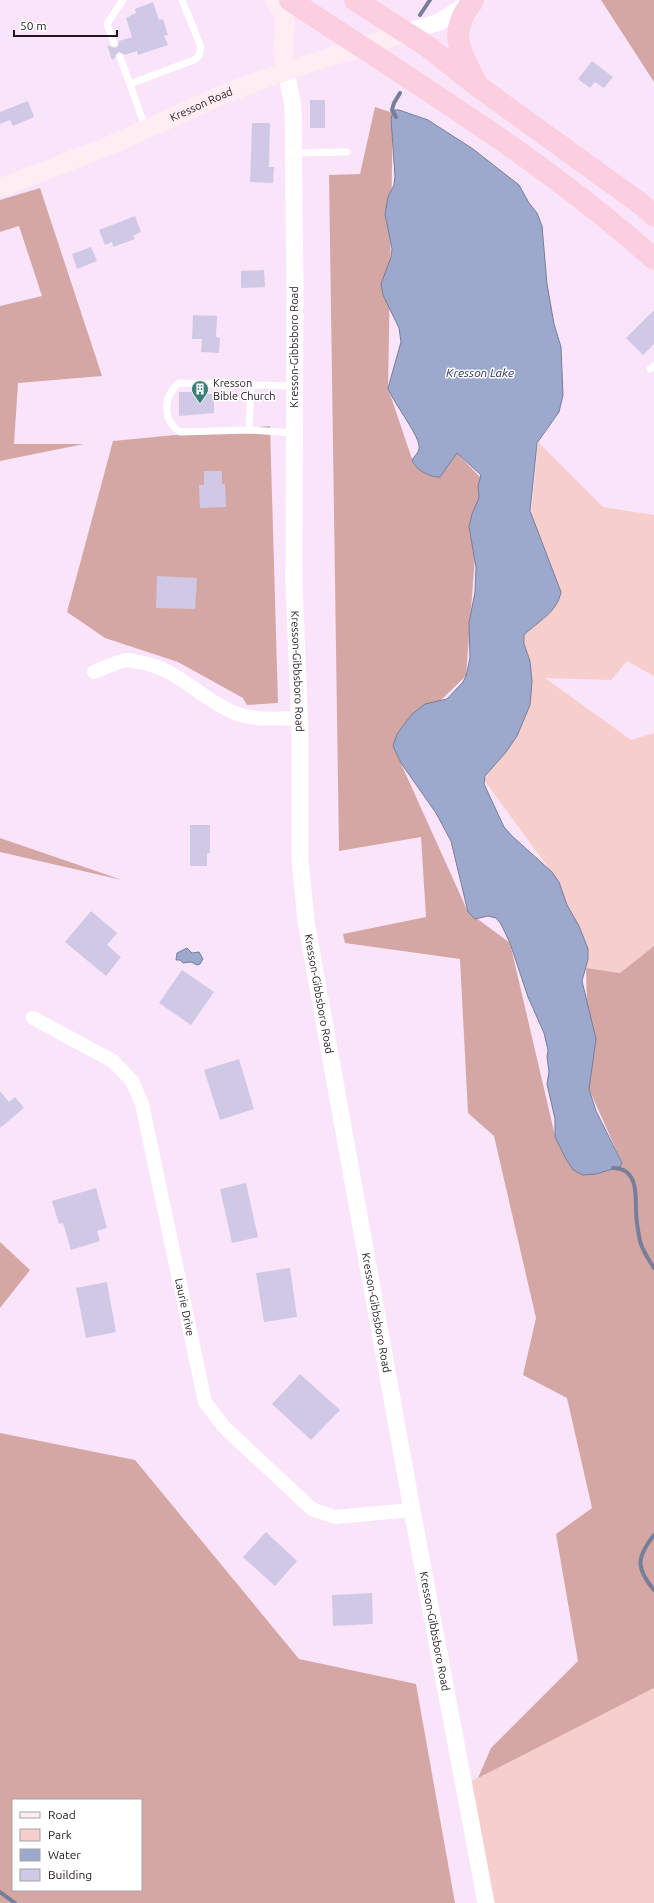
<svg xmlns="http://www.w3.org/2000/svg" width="654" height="1903" viewBox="0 0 654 1903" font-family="Ubuntu,sans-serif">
<rect width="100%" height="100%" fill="#fae4fa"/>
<path fill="#f6cecb" d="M538,442L603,507L654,515V676L627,661L611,680L545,678L631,740L654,733V946L620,973L586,968L559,882L484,780L530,705L524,635L531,516Z
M654,1688V1903H486L464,1785Z"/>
<path fill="#d5a7a4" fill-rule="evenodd" d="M601,0H654V82Z
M375,107L393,113L388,388L414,465L440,477L457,453L481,478L466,676L393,746L468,912L510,943L556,1140L622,1163L589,1089L586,968L620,973L654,946V1688L478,1778L491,1748L578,1661L556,1534L592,1508L567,1398L523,1375L536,1318L494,1136L468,1113L460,959L345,943L343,934L426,917L421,837L339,851L329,175L360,174Z
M40,188L102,376L18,383L14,444H84L0,461V306L42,296L19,226L0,232V200Z
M270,426L278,703L247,705L243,698L178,662L105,638L67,612L113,441Z
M0,838L122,880L0,852Z
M0,1242L30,1270L0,1308Z
M0,1433L135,1460L299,1659L416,1684L455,1903H0ZM13,1800H141V1890H13Z"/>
<path fill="#9ca9cd" stroke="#777e99" d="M394,110H399L428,120L473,149L519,185L529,203L537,213L542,226L547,284L554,324L561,347L563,395L559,412L537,443L530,511L561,592C557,613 538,621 524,635V644L530,661L532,682L530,705L517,736L506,752L485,776L484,784L504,827L512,836L552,872L559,882L567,905L579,926L588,949V959L582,981L596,1039L589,1089L596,1111L622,1163L620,1167L596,1174L583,1175L573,1170L566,1159L555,1137V1119L547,1084L549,1072L547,1057L548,1050L544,1033L528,997L510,943L501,924L496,918L488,916L475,919L468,912L451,841L436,813L401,763L393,746L397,734L412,714L425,704L447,699L463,682L466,676L470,658L469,623L475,592L476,567L469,527L472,514L479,498L478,486L481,475L457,453L440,477C431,478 414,469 412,460C414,456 418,454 419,449C422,438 393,403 388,388L401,342L399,328L383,295L381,284L391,257L392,249L385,214L388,197L394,185L395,176L391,118Z
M187,948L192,953L199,952L203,959L200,964L197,965L191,962L183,963L180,960H176L177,953Z"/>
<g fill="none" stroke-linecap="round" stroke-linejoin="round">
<path stroke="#777e99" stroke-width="4" d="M420,15L430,0
M396,117L392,110L394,103L400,93
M613,1168C637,1168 636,1193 636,1210C636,1220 638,1231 640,1241C642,1250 649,1260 654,1268
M654,1535C636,1558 636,1568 654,1590
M0,1892L15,1903"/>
</g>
<path fill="#d0c9e5" d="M153,2L159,20L163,19L168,35L164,36L168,45L138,55L137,51L125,55L119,52L116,54L115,58L112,60L107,45L115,48L118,46L119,41L132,37L126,18L136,13L135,9Z
M592,61L613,77L604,88L595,82L590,88L578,79Z
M310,100H325V128H310Z
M28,101L34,117L13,126L10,120L0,124V112Z
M252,123H270L269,167H274L273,183L250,182Z
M135,216L141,232L133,236L135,239L113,247L112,242L105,245L99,230Z
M91,247L97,261L77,269L72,254Z
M264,270L265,287L241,288V271Z
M654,310V344L643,355L626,338Z
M193,315L217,316L216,337L220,338L219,353L201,352L202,339H192Z
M179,392H207V394H214V413L179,416Z
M204,471H222V484H225L226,507L200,508L199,485H204Z
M157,576L197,578L195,609L156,608Z
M190,825H210V853H207V866H190Z
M91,911L117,933L107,945L121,957L106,976L65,942Z
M182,970L214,992L191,1025L159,1003Z
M239,1059L254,1109L220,1120L204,1070Z
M0,1091L9,1102L15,1097L24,1108L0,1128Z
M246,1183L258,1237L232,1243L220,1189Z
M96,1188L107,1228L97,1231L100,1241L71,1250L63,1223L59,1224L52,1201Z
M290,1268L297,1317L264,1322L256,1273Z
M107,1282L116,1332L86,1338L76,1288Z
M300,1374L340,1410L311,1440L272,1404Z
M266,1532L297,1561L275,1586L243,1557Z
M372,1593L373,1624L333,1626L332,1595Z"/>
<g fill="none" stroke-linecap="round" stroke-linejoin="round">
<path stroke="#fff" stroke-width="7" d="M114,43L107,24L123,0
M120,57L146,129
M130,84L194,60L199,56L201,47L182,0
M293,153L347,152
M650,369L654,366
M249,430L251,385
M293,433L249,430L180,432C162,420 163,396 179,383L294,386"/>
<g stroke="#fff" stroke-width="14">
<path d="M94,672C104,668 116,662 126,660C130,660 135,661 138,662C177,667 200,699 235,713C255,721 278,718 299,718"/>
<path id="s1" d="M33,1018L113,1061L132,1081L142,1104L205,1402L224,1427L312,1509L335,1517L412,1510"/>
</g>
<g stroke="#fff" stroke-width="17">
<path d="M407,32L439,22L471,2"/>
<path id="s2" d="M286,71L293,106L295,287L294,583L300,733V860L306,921L412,1510L486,1903"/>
</g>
<g stroke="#feedf3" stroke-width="19">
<path d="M275,0C290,21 284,23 283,46C283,54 285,63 286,71"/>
<path id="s3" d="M0,188L111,145L226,93L286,71L407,32"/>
</g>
<path stroke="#fbcfe0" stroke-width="22" d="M290,0C414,82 542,159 654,259
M355,0L427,46L479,87L641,204L654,216
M473,1C448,31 459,50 475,80"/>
</g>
<defs>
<g id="building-pin" transform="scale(0.9)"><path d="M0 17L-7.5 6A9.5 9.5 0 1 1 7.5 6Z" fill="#397f76" stroke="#fff"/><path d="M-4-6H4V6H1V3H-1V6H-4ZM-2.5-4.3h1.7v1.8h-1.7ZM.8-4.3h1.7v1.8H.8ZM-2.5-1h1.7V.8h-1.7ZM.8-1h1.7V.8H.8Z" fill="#fff"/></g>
</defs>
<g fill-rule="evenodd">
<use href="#building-pin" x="200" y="389"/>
</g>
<g text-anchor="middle" stroke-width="3" stroke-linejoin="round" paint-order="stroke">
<g font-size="11" fill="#201820" stroke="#fff">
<text dy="4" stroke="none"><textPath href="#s3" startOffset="218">Kresson Road</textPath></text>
<text transform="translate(294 347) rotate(-90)" y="4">Kresson-Gibbsboro Road</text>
<text dy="4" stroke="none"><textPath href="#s2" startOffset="601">Kresson-Gibbsboro Road</textPath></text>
<text dy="4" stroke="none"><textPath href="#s2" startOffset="925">Kresson-Gibbsboro Road</textPath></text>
<text dy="4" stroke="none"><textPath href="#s1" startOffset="351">Laurie Drive</textPath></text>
<text dy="4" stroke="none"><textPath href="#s2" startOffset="1249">Kresson-Gibbsboro Road</textPath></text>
<text dy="4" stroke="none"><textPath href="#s2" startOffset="1573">Kresson-Gibbsboro Road</textPath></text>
</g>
<g font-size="11" fill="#201820" stroke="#fff" text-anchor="start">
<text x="213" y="387">Kresson<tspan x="213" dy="13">Bible Church</tspan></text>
</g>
<g font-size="12" font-style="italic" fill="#1f2c5a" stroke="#fff">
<text x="480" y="377">Kresson Lake</text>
</g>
</g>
<rect x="12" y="1799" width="130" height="92" fill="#ffffff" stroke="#a6a3a6"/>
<rect x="20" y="1812" width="20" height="6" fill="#feedf3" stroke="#a6a3a6"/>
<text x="48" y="1819" font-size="12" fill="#201820">Road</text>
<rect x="20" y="1829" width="20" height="12" fill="#f6cecb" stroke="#a6a3a6"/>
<text x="48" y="1839" font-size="12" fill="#201820">Park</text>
<rect x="20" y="1849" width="20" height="12" fill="#9ca9cd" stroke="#a6a3a6"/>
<text x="48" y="1859" font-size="12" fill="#201820">Water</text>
<rect x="20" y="1869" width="20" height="12" fill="#d0c9e5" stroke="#a6a3a6"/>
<text x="48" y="1879" font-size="12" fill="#201820">Building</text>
<path d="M14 30v6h103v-6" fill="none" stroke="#201820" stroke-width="2"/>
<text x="20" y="30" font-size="12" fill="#201820" stroke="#ffffff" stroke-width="3" paint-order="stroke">50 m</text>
</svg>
